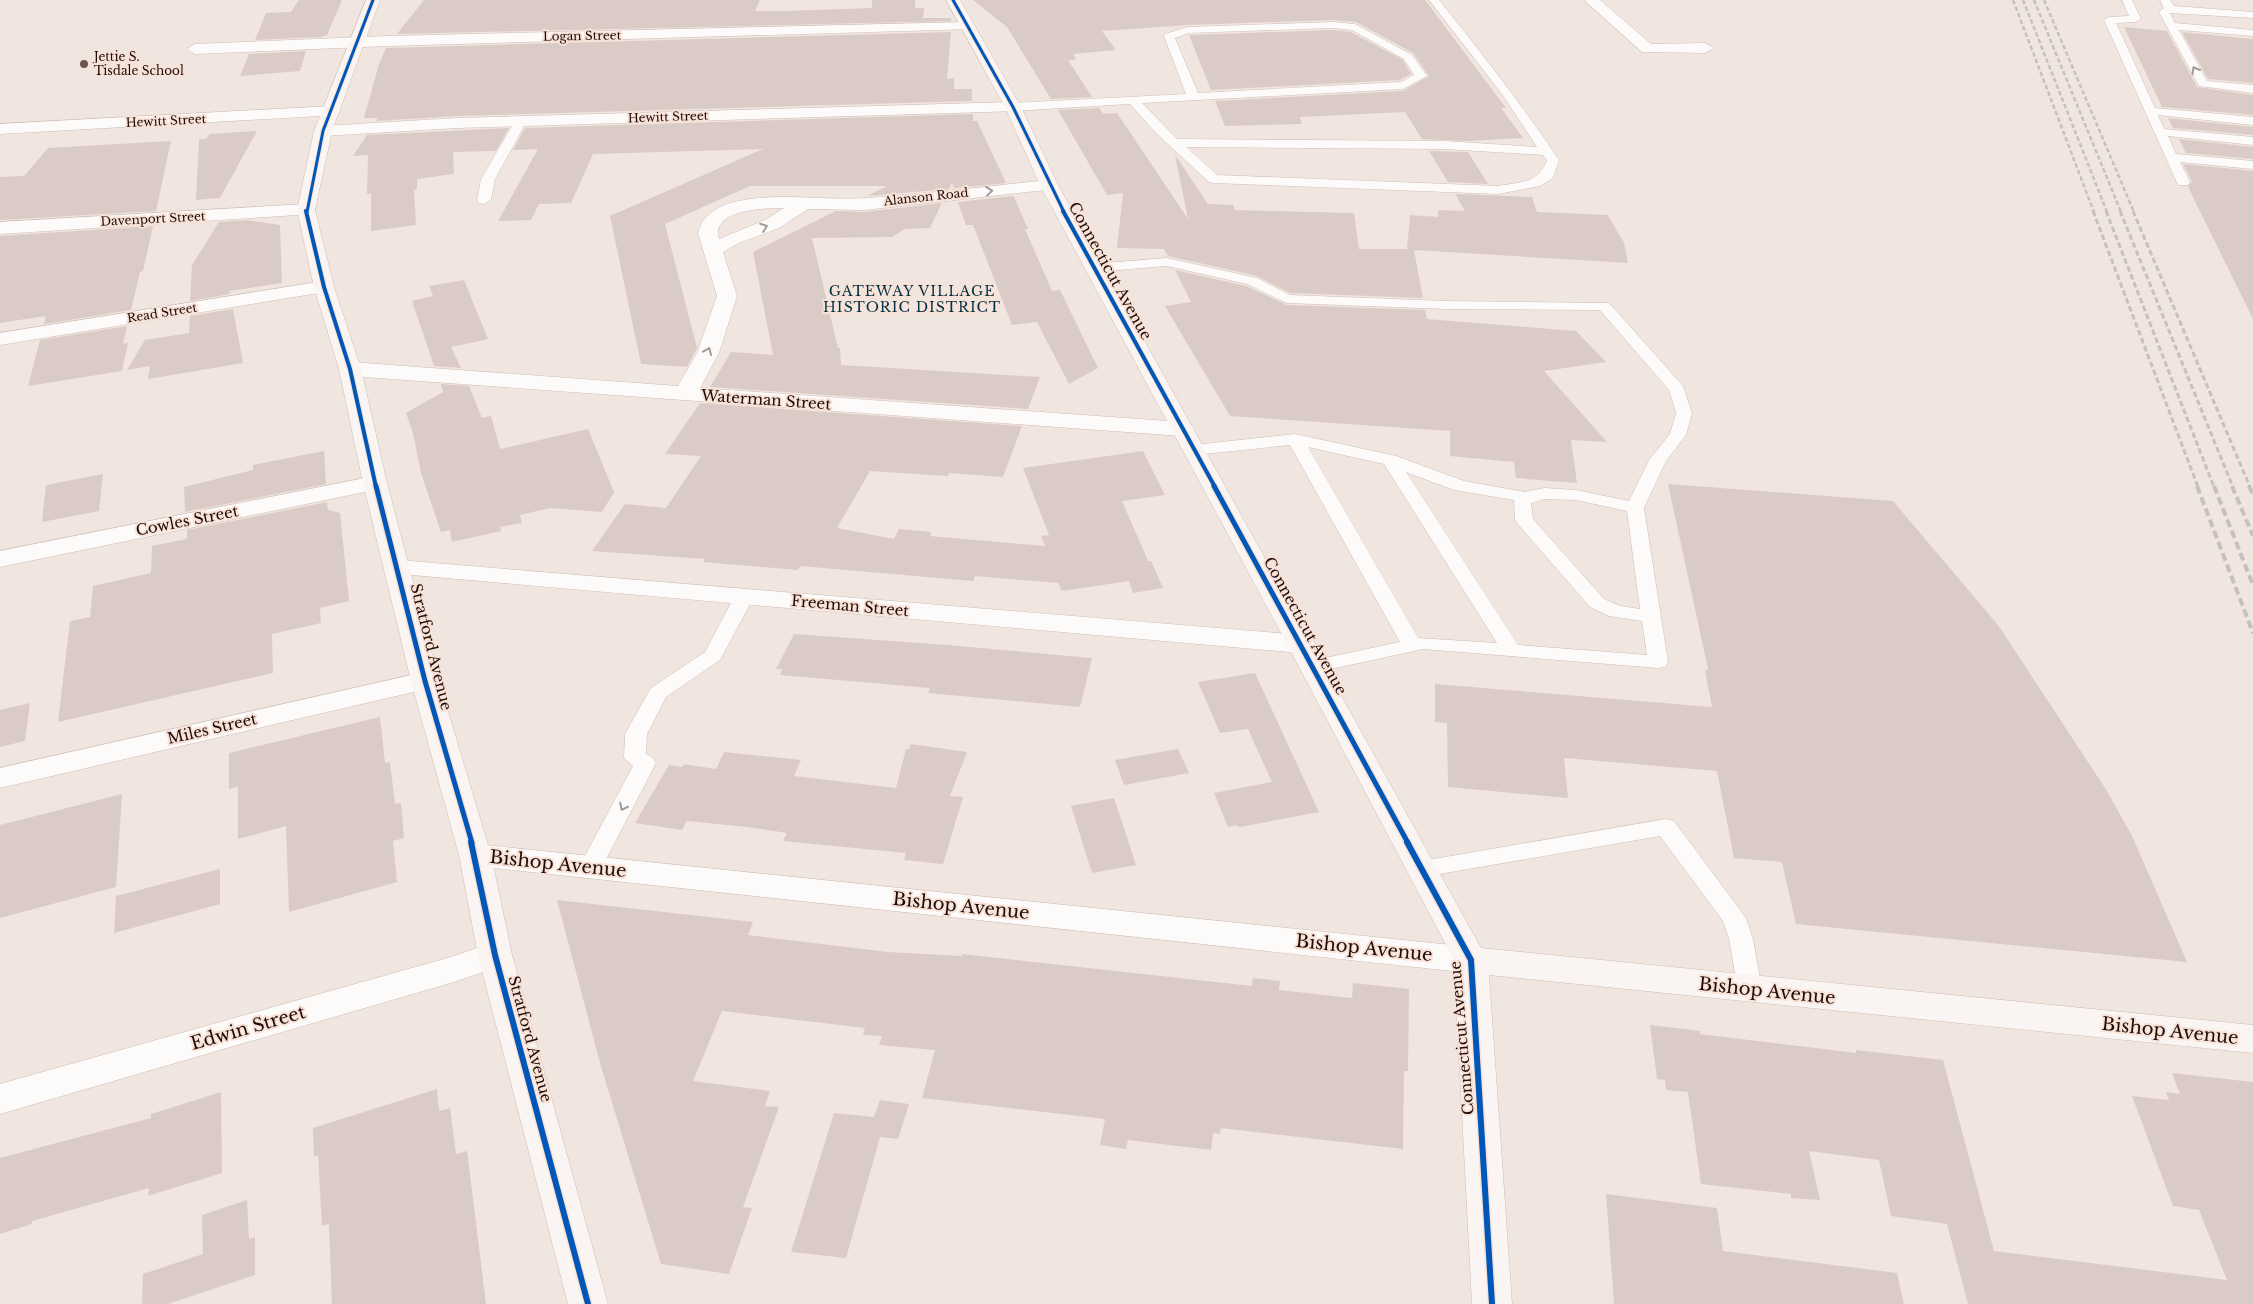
<svg xmlns="http://www.w3.org/2000/svg" width="2253" height="1304" viewBox="0 0 2253 1304" font-family="'Libre Baskerville',serif">
<rect width="100%" height="100%" fill="#f1e5df"/>
<path fill="#dbcbc6" d="M299,0H342L327,35L321,37L255,40L266,13L291,12Z
M424,0H760L755,11H784L872,8V0H915V8H924L923,18H951V21L397,34Z
M973,0H1425L1506,108H1501L1523,138L1468,141L1422,139L1405,112L1300,117L1302,124L1225,126L1215,101L1403,91L1429,76L1413,53L1356,22L1333,20L1188,25L1102,31L1116,50L1073,54L1076,60H1068L1092,97L1051,99L1007,27Z
M2124,27L2167,31L2197,87L2253,95V115L2162,107Z
M1333,30L1351,32L1403,60L1411,74L1400,80L1211,90L1189,35Z
M951,32L947,79L954,78V89H972V101L457,116L376,121L378,118H364L379,64L386,48Z
M2182,32L2253,39V83L2208,79Z
M306,51L300,71L240,76L249,54Z
M1099,108L1103,114L1117,113L1188,219L1175,155L1208,204L1234,205V210L1354,213L1359,249H1407L1410,215L1438,217V210L1465,211L1455,194L1532,197L1537,212L1608,215L1624,243L1628,263L1414,250L1423,298L1290,293L1257,276L1168,256L1164,249L1117,248L1123,193L1107,195L1058,110Z
M973,114V121H977L1006,183L954,188L952,182L949,189L867,196L887,186H750L665,224L697,348L687,367L641,364L610,216L763,149L593,154L571,203L539,204L531,220L498,221L538,149L513,150L525,128Z
M2168,118L2253,127V135L2173,128Z
M509,128L496,151L453,152L454,174L417,179V189L414,190L416,225L371,231V194H367L368,155L353,156L367,135Z
M257,131L220,198L196,200L199,139H206L210,134Z
M2179,139L2253,147V159L2186,153Z
M171,141L156,211L0,220V177L24,176L48,148Z
M1429,151L1468,152L1488,184L1448,182Z
M2183,164L2253,171V319L2188,187L2192,181Z
M1012,196L1014,197L1028,229H1025L1052,291L1060,290L1098,368L1069,384L1037,322L1012,325L973,225H966L958,202Z
M942,203L930,228L905,229L892,237L812,238L838,348H840L841,365L1040,377L1028,409L710,387L731,352L773,355L753,252L836,211L865,212Z
M246,220L280,225L282,283L229,291L230,294L190,301L192,265L219,222Z
M153,226L143,271L140,272L131,310L44,324L46,316L0,323V236Z
M1175,270L1246,286L1287,305L1425,310L1427,319L1576,331L1606,362L1544,371L1607,442L1571,440L1577,483L1516,478L1514,462L1450,456V431L1230,416L1165,306L1191,302Z
M464,280L488,339L451,347L461,368L434,366L412,301L433,296L429,286Z
M233,309L243,363L148,379L150,366L127,370L145,340L189,333L190,316Z
M127,326L123,344L128,343L122,371L28,386L40,340Z
M441,384L469,386L482,418L491,416L500,449L588,429L614,492L602,512L550,508L520,515L522,523L500,527L501,531L452,542L450,530L441,532L421,473L413,433L406,413L443,392Z
M700,403L1022,426L1003,477L949,473L948,476L870,471L837,528L894,539L899,529L931,532L930,536L1045,546L1041,536L1049,535L1023,468L1143,451L1165,495L1122,501L1148,561H1151L1163,588L1133,593L1129,581L1062,591L1058,583L975,576L973,581L800,566L798,570L703,562L705,559L592,551L625,504L666,508L701,456L665,454Z
M324,451L326,484L185,512L184,487L253,470V465Z
M103,474L99,511L42,522L46,485Z
M1668,484L1893,501L1998,625L2107,791L2132,836L2187,962L1796,924L1782,862L1734,858L1717,771L1564,758L1568,798L1448,787L1447,723L1435,722V684L1712,707L1705,671L1708,669Z
M327,502L328,510L340,513L349,601L320,608L321,623L272,634L273,673L58,722L70,621L90,617L93,586L151,573L152,546L187,539V530Z
M794,634L947,645L1092,658L1080,707L928,693L930,688L780,675L782,669H776Z
M1255,673L1319,812L1240,827L1236,825L1228,827L1214,793L1272,782L1248,729L1220,733L1198,682Z
M30,703L25,741L0,747V710Z
M380,717L385,763L390,762L395,804L401,803L404,838L393,841L397,882L289,912L286,826L238,839V787L229,789V753Z
M911,744L967,752L950,796L963,797L943,864L904,860L906,853L783,841L787,833L747,827L687,821L682,830L635,823L669,765L682,767L684,764L716,769L724,752L801,760L794,776L896,788L906,749H909Z
M1178,749L1189,773L1124,785L1115,760Z
M122,794L116,887L0,918V825Z
M1114,798L1136,865L1092,873L1071,806Z
M220,869V904L114,933L116,896Z
M557,900L753,922L748,935L888,952L961,956L962,954L1252,986L1253,978L1280,981L1279,990L1352,998L1353,983L1409,989L1408,1071H1404L1403,1149L1221,1128L1220,1134L1213,1133L1211,1150L1128,1140L1126,1149L1100,1145L1105,1119L922,1098L935,1050L879,1045L882,1036L863,1035L865,1028L722,1011L693,1081L770,1091L765,1106L779,1107L743,1207L752,1208L729,1274L661,1264L600,1063Z
M1650,1025L1700,1031V1034L1856,1053V1050L1943,1060L1994,1251L2227,1280L2199,1210L2173,1206L2132,1096L2169,1100L2166,1092L2180,1094L2172,1073L2253,1082V1304H1968L1947,1224L1891,1216L1879,1160L1809,1151L1820,1200L1791,1198V1194L1701,1184L1688,1092L1666,1090L1665,1080L1657,1079Z
M437,1089L439,1111L450,1108L456,1154L467,1151L486,1304H332L329,1224L322,1226L318,1155L314,1157L313,1128Z
M221,1092L222,1173L148,1196L149,1188L32,1221V1224L0,1234V1158L151,1118V1114Z
M880,1100L909,1104L898,1139L880,1137L846,1258L791,1252L834,1113L874,1117Z
M1606,1194L1717,1208L1723,1251L1897,1273L1904,1304H1614Z
M247,1200L249,1239L255,1237V1275L168,1304H142L143,1274L203,1254L202,1215Z"/>
<g fill="none" stroke-linecap="round" stroke-linejoin="round">
<g stroke="#cdbdb6" stroke-width="1">
<path id="lane" d="M1429,0H1439C1481,52 1522,105 1559,160L1553,178L1540,186L1498,194L1214,183L1209,182L1157,134L1130,104L1013,111L1007,107L1013,103L1186,94L1164,36L1165,34L1188,27L1333,22L1355,24L1412,55L1427,76L1403,89L1142,103L1177,139L1445,141L1537,147L1502,94ZM1333,28L1352,30L1404,59L1414,75L1401,82L1198,93L1175,38L1189,33ZM1186,147L1445,149L1543,155L1547,160C1538,184 1520,182 1498,186L1217,175Z
M2122,0H2132L2141,19L2136,22L2116,23L2155,108L2253,117V125L2158,115L2164,129L2253,137V145L2168,136L2176,154L2253,161V169L2180,162L2190,182L2188,185H2178L2104,20L2109,17L2129,16Z
M2160,0H2170L2174,6L2253,12V18L2170,13L2175,23L2253,30V36L2179,30L2207,81L2253,85V93L2199,86L2159,12L2164,8Z
M521,117L527,121L495,179L491,200L484,204L479,203L477,200L481,179L515,121Z
M1167,258L1257,278L1290,295L1447,301L1609,303L1683,386L1692,413L1686,435L1666,461L1644,508L1668,662L1665,667L1658,668L1423,649L1313,673L1306,672L1303,667L1306,662L1400,642L1290,445L1194,455L1188,454L1185,450L1188,446L1194,445L1295,434L1396,456L1464,481L1525,492L1544,488L1576,490L1629,501L1649,460L1670,434L1676,413L1669,390L1600,310L1447,309L1287,303L1247,284L1167,266L1094,272L1087,268L1094,264ZM1308,447L1384,464L1497,643L1418,638ZM1406,472L1454,490L1514,500L1515,520L1518,524L1590,607L1609,616L1642,621L1647,655L1518,645ZM1544,499L1576,500L1627,511L1640,609L1620,606L1604,599L1533,519L1531,503Z
M744,591L751,593L754,597L720,660L666,697L647,734L646,754L653,758L656,763L599,873L591,875L583,873L579,867L633,766L624,758L625,734L648,693L651,688L705,652L734,597L737,593Z
M1666,819L1674,821L1746,918L1753,939L1762,990L1759,997L1750,1000L1741,997L1738,990L1729,939L1723,921L1660,836L1422,877L1414,875L1410,869L1414,863L1422,861Z"/>
</g>
<g stroke="#cdbdb6" stroke-width="1">
<path id="street" d="M1584,0H1600L1651,44L1705,43L1713,48L1705,53L1642,52Z
M968,22L975,26L973,29L388,46L195,54L187,49L195,44L388,36Z
M1013,102L1019,103L1021,107L1019,111L457,128L323,136L317,135L314,131L317,127L323,126L457,118Z
M332,106L338,107L340,111L338,115L0,134V124Z
M1049,180L1055,181L1058,185L1055,189L865,210L808,209L779,228L739,243L723,252L737,296L719,353L700,388L1182,422L1190,424L1194,429L1190,434L1182,436L350,376L342,374L339,369L342,364L350,362L678,386L697,353L717,296L698,233C702,217 714,208 730,203C775,191 821,201 867,198C927,194 988,186 1049,180ZM784,208L765,220L719,239C710,209 766,208 784,208Z
M306,204L313,206L315,210L313,214L0,234V222Z
M324,281L331,283L334,287L331,291L0,345V333Z
M375,476L384,478L387,483L384,488L0,567V551Z
M398,560L1301,635L1311,638L1315,644L1311,650L1301,653L389,573L385,568L389,563Z
M425,672L435,675L439,681L435,687L0,788V768Z
M475,844L1471,947L1483,951L1488,960L1483,969L1471,973L475,866L464,863L459,855L464,847Z
M495,942L507,946L512,955L507,964L454,982L0,1114V1084L451,957Z"/>
</g>
<g stroke="#cdbdb6" stroke-width="1">
<path id="secondary" d="M366,0H380L332,131L315,210L334,287L361,369L387,483L439,681L491,855L512,955L608,1304H568L478,955L459,855L411,681L363,483L339,369L314,287L297,210L314,131Z
M946,0H960L1021,107L1058,185L1481,948L2253,1025V1053L1489,975L1512,1304H1472L1454,960L1287,644L1040,185L1005,107Z"/>
</g>
<use href="#lane" fill="#fdfbfa" fill-rule="evenodd"/>
<use href="#street" fill="#fdfbfa" fill-rule="evenodd"/>
<use href="#secondary" fill="#faf5f3" fill-rule="evenodd"/>
<path stroke="#c5c1c0" stroke-width="2.5" stroke-dasharray="4.5 2.5" stroke-linecap="butt" d="M2013,0L2094,212
M2023,0L2107,212
M2034,0L2121,212
M2044,0L2134,212"/>
<path stroke="#c5c1c0" stroke-width="3" stroke-dasharray="5.5 3" stroke-linecap="butt" d="M2093,211L2198,487
M2106,211L2214,487
M2120,211L2233,487
M2133,211L2250,487"/>
<path stroke="#c5c1c0" stroke-width="4" stroke-dasharray="8 4" stroke-linecap="butt" d="M2197,486L2253,633
M2214,486L2253,585
M2232,486L2253,536
M2249,486L2253,495"/>
<g stroke="#f8e2d8" stroke-width="5">
<path id="cycleway-far3" d="M953,0L1013,107L1064,212
M307,212L323,131L373,0"/>
</g>
<g stroke="#f8e2d8" stroke-width="6">
<path id="cycleway-far2" d="M306,211L324,287L350,369L376,487
M1063,211L1215,487"/>
</g>
<g stroke="#f8e2d8" stroke-width="8">
<path id="cycleway-far1" d="M376,486L425,681L472,843
M1214,486L1408,843"/>
</g>
<g stroke="#f8e2d8" stroke-width="9">
<path id="cycleway" d="M471,842L495,955L588,1304
M1407,842L1471,960L1492,1304"/>
</g>
<use href="#cycleway-far3" stroke="#0057b8" stroke-width="3"/>
<use href="#cycleway-far2" stroke="#0057b8" stroke-width="4"/>
<use href="#cycleway-far1" stroke="#0057b8" stroke-width="5"/>
<use href="#cycleway" stroke="#0057b8" stroke-width="6"/>
</g>
<defs><path id="oneway-chevron" d="M-2-3.5L2.5 0L-2 3.5" fill="none" stroke-width="1.6" stroke-linecap="round" stroke-linejoin="round" transform="scale(1.25)"/></defs>
<g stroke="#a49b98">
<use href="#oneway-chevron" transform="translate(2195 70) rotate(-120)"/>
<use href="#oneway-chevron" transform="translate(989 191) rotate(-6)"/>
<use href="#oneway-chevron" transform="translate(764 227) rotate(-20)"/>
<use href="#oneway-chevron" transform="translate(708 351) rotate(-67)"/>
<use href="#oneway-chevron" transform="translate(623 807) rotate(117)"/>
</g>
<circle fill="#685851" stroke="#f8e2d8" stroke-width="2" cx="84" cy="64" r="5"/>
<g text-anchor="middle" stroke-width="4" stroke-linejoin="round" paint-order="stroke">
<g font-size="12" fill="#1e0c05" stroke="#f8e2d8">
<text transform="translate(582 36) rotate(-1)" y="4">Logan Street</text>
<text transform="translate(668 117) rotate(-2)" y="4">Hewitt Street</text>
<text transform="translate(166 121) rotate(-3)" y="4">Hewitt Street</text>
<text transform="translate(926 197) rotate(-6)" y="4">Alanson Road</text>
<text transform="translate(153 219) rotate(-3)" y="4">Davenport Street</text>
<text transform="translate(162 313) rotate(-9)" y="4">Read Street</text>
</g>
<g font-size="12" fill="#1e0c05" stroke="#f8e2d8" text-anchor="start">
<text x="94" y="61">Jettie S.<tspan x="94" dy="14">Tisdale School</tspan></text>
</g>
<g font-size="14" letter-spacing="1" fill="#003445" stroke="#f8e2d8">
<text x="912" y="296">GATEWAY VILLAGE<tspan x="912" dy="16">HISTORIC DISTRICT</tspan></text>
</g>
<g font-size="15" fill="#1e0c05" stroke="#f8e2d8">
<text transform="translate(1110 271) rotate(61)" y="5">Connecticut Avenue</text>
<text transform="translate(766 400) rotate(4)" y="5">Waterman Street</text>
<text transform="translate(187 521) rotate(-11)" y="5">Cowles Street</text>
<text transform="translate(850 606) rotate(5)" y="5">Freeman Street</text>
<text transform="translate(1305 626) rotate(61)" y="5">Connecticut Avenue</text>
<text transform="translate(431 647) rotate(76)" y="5">Stratford Avenue</text>
<text transform="translate(212 729) rotate(-13)" y="5">Miles Street</text>
<text transform="translate(1462 1038) rotate(-95)" y="5">Connecticut Avenue</text>
<text transform="translate(530 1039) rotate(75)" y="5">Stratford Avenue</text>
</g>
<g font-size="18" fill="#1e0c05" stroke="#f8e2d8">
<text transform="translate(558 864) rotate(6)" y="6">Bishop Avenue</text>
<text transform="translate(961 906) rotate(6)" y="6">Bishop Avenue</text>
<text transform="translate(1364 948) rotate(6)" y="6">Bishop Avenue</text>
<text transform="translate(1767 991) rotate(6)" y="6">Bishop Avenue</text>
<text transform="translate(248 1028) rotate(-16)" y="6">Edwin Street</text>
<text transform="translate(2170 1031) rotate(6)" y="6">Bishop Avenue</text>
</g>
</g>
</svg>
